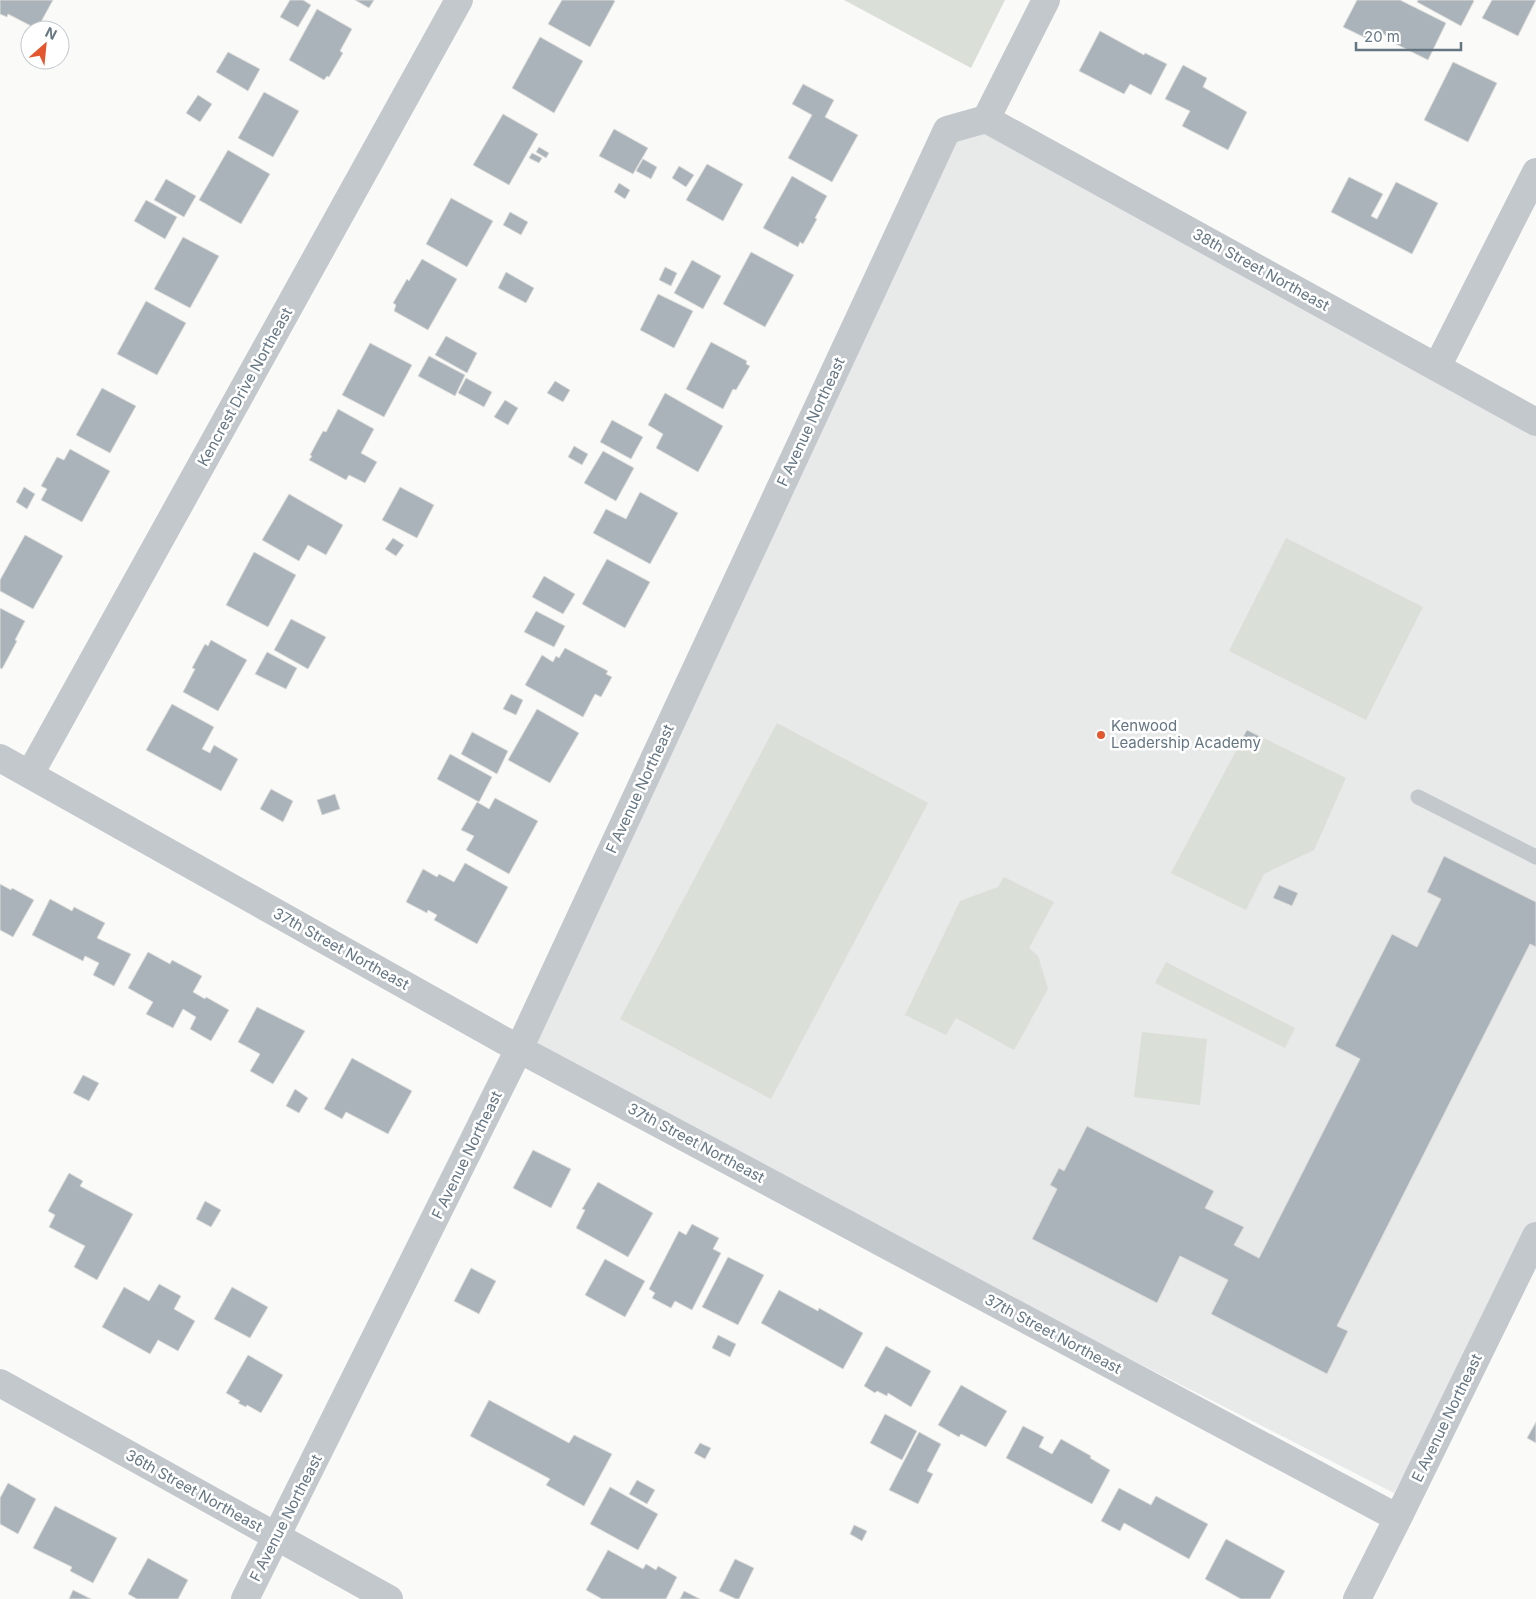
<svg xmlns="http://www.w3.org/2000/svg" width="1536" height="1599" viewBox="0 0 1536 1599" font-family="Inter,sans-serif">
<rect width="100%" height="100%" fill="#fafaf8"/>
<path fill="#e8e9e9" d="M986,119L1536,422V1235L1394,1493L519,1049L947,130Z"/>
<path fill="#dadfd7" d="M844,0H1005L971,68Z
M1286,538L1423,607L1366,720L1229,651Z
M777,723L928,803L771,1099L620,1019Z
M1247,730L1346,778L1314,850L1264,874L1246,910L1171,873Z
M1004,877L1054,902L1029,948L1038,956L1048,989L1014,1050L956,1018L946,1035L905,1015L960,901L998,887Z
M1166,962L1295,1028L1285,1048L1155,983Z
M1142,1032L1207,1039L1200,1105L1134,1097Z"/>
<path fill="#aab3b9" stroke="#dcdcda" d="M0,0H53L37,29L8,14L7,17L0,14Z
M290,0H303L311,5L298,27L280,17Z
M355,0H374L369,8Z
M562,0H613L615,1L590,47L548,24Z
M1357,0H1400L1446,23L1428,60L1392,42L1393,39L1373,29L1368,39L1343,27Z
M1418,0H1473L1474,1L1461,26L1417,2Z
M1492,0H1536L1518,36L1482,18Z
M317,9L352,29L340,51L343,53L329,77L327,76L324,80L289,60Z
M1100,31L1144,55L1145,53L1167,64L1151,95L1130,84L1124,94L1079,71Z
M540,37L583,61L554,113L512,88Z
M228,52L260,69L248,91L216,72Z
M1453,62L1497,83L1468,142L1424,120Z
M1183,65L1207,78L1203,87L1247,112L1228,150L1182,126L1190,111L1165,99Z
M803,84L834,100L825,117L858,135L832,182L788,158L812,115L792,104Z
M264,92L299,111L273,157L238,138Z
M198,95L212,104L200,122L186,113Z
M503,114L538,134L509,185L473,165Z
M614,129L648,148L633,174L599,156Z
M539,147L549,153L546,158L536,152Z
M228,150L270,174L241,224L199,200Z
M532,153L542,158L539,163L529,158Z
M643,159L657,167L651,179L636,171Z
M707,164L743,184L723,221L686,200Z
M679,166L694,175L686,187L672,178Z
M792,176L827,196L815,218L817,219L803,244L800,242L798,247L763,228Z
M1349,177L1383,194L1371,216L1377,219L1396,182L1438,203L1412,254L1331,212Z
M166,179L196,196L184,217L154,200Z
M619,183L630,190L625,199L614,192Z
M451,198L493,221L467,267L426,244Z
M146,200L177,217L165,239L134,221Z
M510,212L528,222L521,235L503,225Z
M183,237L219,256L190,308L154,289Z
M751,252L794,275L765,327L723,304Z
M422,259L457,279L428,330L394,311L396,305L393,303L407,279L409,281Z
M692,260L721,276L703,309L674,293Z
M665,267L677,273L671,286L659,280Z
M506,272L534,288L526,303L498,288Z
M658,294L693,311L674,348L640,330Z
M146,301L186,323L157,375L117,354Z
M446,336L477,353L467,373L435,355Z
M711,342L747,361L746,364L750,366L736,390L733,389L723,409L686,389Z
M370,343L412,365L384,417L342,395Z
M429,356L465,375L455,396L418,376Z
M466,378L492,392L484,407L458,393Z
M555,381L570,390L563,402L547,393Z
M102,388L136,406L110,453L76,435Z
M665,393L723,426L698,472L656,448L663,434L648,425Z
M505,400L518,408L508,425L494,417Z
M338,409L374,429L361,453L377,462L365,483L349,475L346,480L309,460L312,456L310,455L323,431L326,432Z
M612,420L643,437L631,459L600,442Z
M574,446L588,454L582,465L568,457Z
M70,449L110,471L82,522L41,500L47,489L41,486L57,457L64,460Z
M603,451L634,468L616,501L584,483Z
M24,487L35,494L27,509L16,502Z
M400,487L434,505L417,538L382,520Z
M640,492L678,513L650,564L593,533L606,509L626,519Z
M289,494L343,525L326,555L308,545L299,561L262,540Z
M25,535L63,556L33,609L0,591V580Z
M393,538L404,545L396,556L385,549Z
M254,552L296,575L268,627L226,605Z
M607,559L650,582L625,628L582,604Z
M544,576L575,594L563,614L532,597Z
M0,608L25,621L15,640L17,641L2,669L0,668Z
M536,611L565,626L554,647L524,632Z
M291,619L326,637L308,669L274,650Z
M211,640L247,660L218,711L183,692L195,669L192,668L205,644L208,646Z
M565,648L608,671L606,674L612,677L601,697L595,694L583,717L525,685L542,655L553,662L556,656L559,658Z
M267,652L297,668L286,689L255,674Z
M511,694L523,700L516,715L503,709Z
M172,704L214,727L202,749L210,753L214,745L238,759L221,791L146,750Z
M537,709L579,733L550,783L508,760Z
M1247,730L1263,738L1257,750L1240,742Z
M472,732L508,751L497,774L461,754Z
M450,754L492,777L479,802L437,779Z
M271,789L293,801L283,822L260,809Z
M335,794L340,809L322,815L317,800Z
M495,798L538,821L509,874L466,850L474,836L461,830L477,802L489,809Z
M1444,856L1536,902V947L1530,944L1337,1326L1348,1331L1327,1374L1211,1314L1228,1280L1180,1256L1157,1303L1032,1239L1057,1189L1050,1185L1059,1168L1064,1171L1087,1126L1214,1191L1205,1208L1244,1227L1234,1245L1259,1258L1360,1059L1335,1046L1392,934L1417,947L1441,899L1427,892Z
M465,863L508,887L477,944L434,920L437,915L428,910L427,913L406,902L423,869L437,877L439,874L454,882Z
M0,884L11,890L12,888L34,900L13,937L0,930Z
M1279,885L1298,893L1292,906L1273,898Z
M50,899L72,911L74,907L105,923L97,938L131,954L114,986L93,975L99,963L85,956L83,961L32,935Z
M148,952L170,964L172,960L202,976L193,992L205,999L206,997L229,1010L211,1041L190,1029L196,1017L183,1009L173,1028L146,1014L153,1002L128,988Z
M257,1007L305,1031L273,1084L250,1071L260,1054L238,1042Z
M352,1058L412,1091L388,1134L346,1112L342,1119L324,1109Z
M83,1075L99,1083L89,1101L73,1093Z
M295,1089L308,1098L299,1113L286,1106Z
M533,1150L571,1169L551,1208L513,1188Z
M69,1173L83,1181L80,1186L133,1214L97,1280L74,1267L85,1246L49,1227L55,1215L48,1211Z
M598,1182L653,1213L628,1257L576,1228L585,1210L582,1209Z
M205,1201L221,1210L211,1227L196,1219Z
M692,1224L719,1238L713,1249L721,1253L692,1310L675,1301L671,1308L652,1298L655,1293L649,1289L679,1231L686,1235Z
M728,1257L764,1275L738,1325L702,1307Z
M605,1259L645,1281L625,1317L585,1295Z
M471,1268L496,1281L479,1314L454,1301Z
M159,1284L181,1296L174,1309L195,1321L178,1351L158,1340L150,1354L102,1327L124,1287L149,1301Z
M232,1287L268,1307L250,1338L214,1319Z
M779,1290L818,1311L819,1308L863,1333L843,1369L761,1323Z
M718,1335L736,1344L730,1357L712,1348Z
M886,1346L931,1371L911,1407L888,1393L887,1396L877,1391L875,1393L864,1386Z
M248,1355L283,1375L261,1413L247,1405L246,1407L238,1403L240,1401L226,1393Z
M961,1385L1007,1411L986,1447L961,1434L959,1437L938,1425Z
M489,1400L569,1443L574,1435L612,1454L584,1506L546,1485L550,1479L470,1436Z
M885,1414L917,1431L902,1460L870,1443Z
M1536,1422V1443L1527,1438Z
M1023,1426L1044,1437L1039,1447L1052,1454L1061,1439L1091,1456L1090,1458L1110,1470L1092,1504L1006,1458Z
M919,1432L941,1444L927,1471L933,1474L918,1504L889,1490Z
M700,1443L711,1448L705,1459L694,1453Z
M637,1480L655,1490L647,1504L629,1494Z
M8,1483L36,1499L18,1534L0,1524V1498Z
M610,1487L658,1514L638,1550L590,1524Z
M1119,1488L1151,1505L1156,1496L1208,1524L1189,1559L1124,1523L1120,1531L1101,1521Z
M55,1506L117,1538L93,1583L70,1571L72,1567L33,1548Z
M854,1525L867,1531L862,1541L850,1534Z
M1226,1539L1285,1571L1270,1599H1241L1205,1579Z
M608,1550L643,1569L646,1564L656,1570L658,1566L677,1577L666,1599H602L586,1590Z
M148,1558L188,1580L178,1599H137L128,1594Z
M735,1559L754,1568L739,1599H736L719,1591Z
M73,1590L91,1599H69Z
M684,1591L700,1599H680Z"/>
<g fill="none" stroke-linecap="round" stroke-linejoin="round">
<path stroke="#c3c8cc" stroke-width="15" d="M1418,797L1536,857"/>
<path stroke="#c3c8cc" stroke-width="28" d="M986,119L1536,422
M1437,367L1536,172
M0,758L519,1049L1398,1518
M30,774L459,0
M0,1383L389,1599
M245,1599L519,1049L947,130L986,119L1046,0
M1357,1599L1398,1518L1536,1236"/>
</g>
<circle fill="#e4572e" stroke="#fff" stroke-width="2" cx="1101" cy="735" r="5"/>
<g text-anchor="middle" stroke-width="5" stroke-linejoin="round" paint-order="stroke">
<g font-size="15" fill="#657683" stroke="#fff">
<text transform="translate(1261 270) rotate(29)" y="5">38th Street Northeast</text>
<text transform="translate(245 387) rotate(-61)" y="5">Kencrest Drive Northeast</text>
<text transform="translate(811 422) rotate(-65)" y="5">F Avenue Northeast</text>
<text transform="translate(640 789) rotate(-65)" y="5">F Avenue Northeast</text>
<text transform="translate(341 949) rotate(29)" y="5">37th Street Northeast</text>
<text transform="translate(696 1143) rotate(28)" y="5">37th Street Northeast</text>
<text transform="translate(467 1155) rotate(-64)" y="5">F Avenue Northeast</text>
<text transform="translate(1053 1334) rotate(28)" y="5">37th Street Northeast</text>
<text transform="translate(1447 1418) rotate(-64)" y="5">E Avenue Northeast</text>
<text transform="translate(194 1491) rotate(29)" y="5">36th Street Northeast</text>
<text transform="translate(286 1518) rotate(-63)" y="5">F Avenue Northeast</text>
</g>
<g font-size="15" fill="#657683" stroke="#fff" text-anchor="start">
<text x="1111" y="731">Kenwood<tspan x="1111" dy="17">Leadership Academy</tspan></text>
</g>
</g>
<g transform="translate(45 45) rotate(27)"><circle r="24" fill="#ffffff" stroke="#c1c8cd"/>
<path d="M0-4L9 19L0 12L-9 19Z" fill="#e4572e"/>
<text y="-8" font-size="14" font-weight="bold" text-anchor="middle" fill="#657683">N</text>
</g>
<path d="M1356 42v8h105v-8" fill="none" stroke="#657683" stroke-width="2.5"/>
<text x="1364" y="42" font-size="15" fill="#657683" stroke="#ffffff" stroke-width="4" paint-order="stroke">20 m</text>
</svg>
